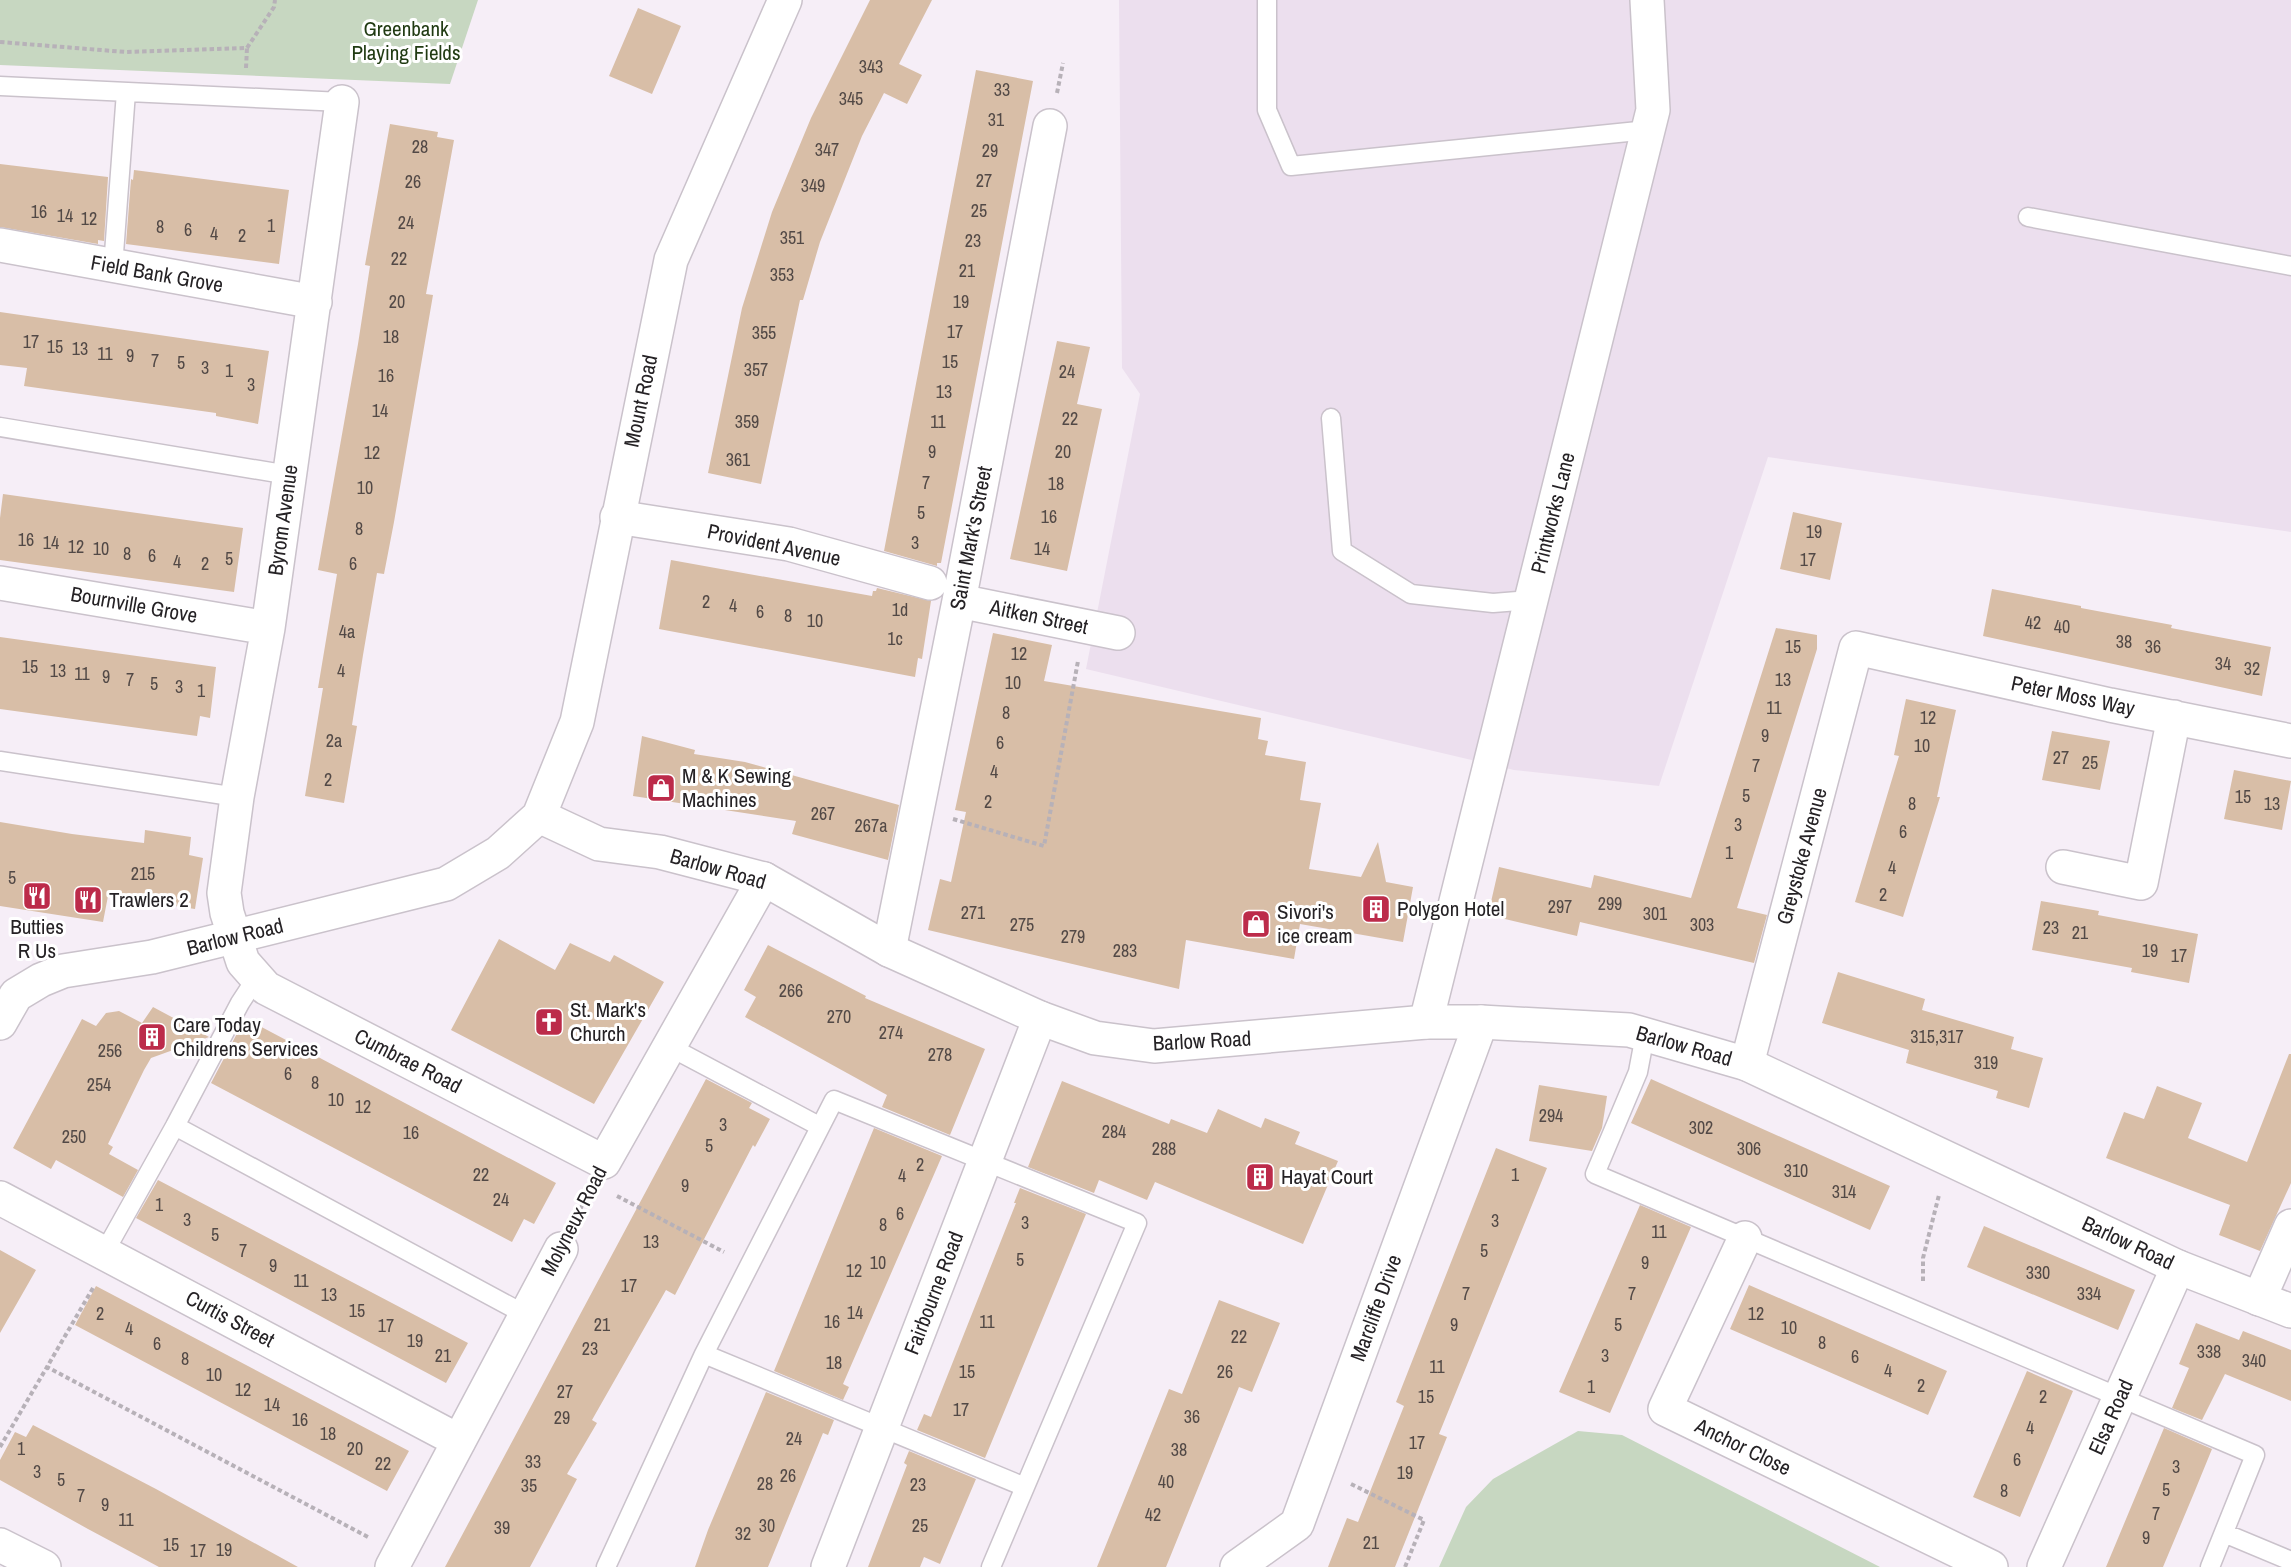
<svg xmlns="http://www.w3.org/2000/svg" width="2291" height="1567" viewBox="0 0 2291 1567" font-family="'Archivo Narrow',sans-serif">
<rect width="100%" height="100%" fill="#f6eef7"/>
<path fill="#ecdfee" d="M1119,0H2291V532L1768,457L1659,786L1514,770L1086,669L1140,394L1122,368Z"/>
<path fill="#c7d7c1" d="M0,0H478L450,84L0,65Z
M1578,1431L1622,1435L1880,1567H1439L1466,1507L1493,1479Z"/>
<path fill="#d8bea7" d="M870,0H932L899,64L922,75L907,104L884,93L862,136L820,242L803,300H800L761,484L708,473L742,308L772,212L811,118Z
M638,8L681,26L652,94L609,76Z
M976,70L1033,81L941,563H937V566L884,551Z
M390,124L438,132L437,137L454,140L426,294L433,295L394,522L384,574L377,573L363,655L352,725L357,726L344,803L305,796L323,688H318L337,574L318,570L358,344L370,266L365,265Z
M0,164L108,177L104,241L98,240V244L0,227Z
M134,170L289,190L279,264L126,244L131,179L133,180Z
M0,312L269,351L258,424L216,416V413L24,386L27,368L0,365Z
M1057,341L1090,347L1077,404L1102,409L1067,571L1010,559Z
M3,494L243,528L234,592L0,560V518Z
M1793,512L1842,523L1830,580L1780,569Z
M671,560L872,596L873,591H876L877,588L931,601L922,659L918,658L915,677L659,629Z
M1992,589L2081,606V608L2172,625L2171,628L2271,647L2262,696L1983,636Z
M1776,628L1817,635V649L1737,908L1767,915L1754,963L1580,922L1577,936L1488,915L1499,867L1591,888L1594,875L1691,898Z
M993,633L1052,645L1044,681L1261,718L1258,739L1268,741L1265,755L1306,762L1300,800L1321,803L1309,869L1361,877L1378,842L1386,882L1413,887L1403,942L1300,924L1294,959L1186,940L1179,989L928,930L940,879L951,882L966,812L955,810Z
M0,637L216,667L210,718L200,716L197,736L0,709Z
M1906,699L1956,710L1937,797H1940L1903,917L1855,902L1899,756L1894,755Z
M2052,731L2110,741L2100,790L2042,780Z
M642,736L695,750L694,754L745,762L899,805L888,860L792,834L796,821L633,796Z
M2234,770L2291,781L2282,830L2224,819Z
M0,822L72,834L144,843L145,830L191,837L189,855L203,858L195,909L108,896L103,922L0,906Z
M2041,901L2099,911L2098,915L2198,934L2189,983L2131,972L2132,968L2032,950Z
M499,939L555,970L570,943L610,962L614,955L664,982L594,1104L451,1030Z
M768,945L866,996L865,998L985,1049L950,1135L882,1107L887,1095L745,1017L756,997L744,990Z
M1838,972L1925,999L1922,1010L2014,1037L2011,1049L2043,1058L2029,1108L1996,1098L1998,1091L1906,1063L1909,1050L1822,1023Z
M153,1007L209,1037L151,1058L144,1070L108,1144L113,1147L109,1154L138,1170L123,1197L56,1160L51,1169L13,1148L82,1019L96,1026L106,1013L119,1011L142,1023Z
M243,1022H252L556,1183L534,1224L524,1219L512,1242L211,1083Z
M2289,1054H2291V1183L2260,1251L2219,1235L2230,1205L2106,1158L2124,1112L2144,1119L2157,1086L2202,1103L2188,1138L2247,1162Z
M706,1079L752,1103L749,1108L770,1119L755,1147L753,1145L675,1295L666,1290L592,1420L597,1423L567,1474L577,1479L530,1567H445Z
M1651,1079L1890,1186L1870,1230L1631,1123Z
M1062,1081L1169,1124L1171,1119L1207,1133L1218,1109L1261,1128L1265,1118L1300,1132L1295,1144L1338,1161L1303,1244L1155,1182L1147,1200L1099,1180L1094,1193L1028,1167Z
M1539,1085L1607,1096L1602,1128L1592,1151L1529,1141Z
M874,1128L942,1156L843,1384L849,1387L843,1400L774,1371Z
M1496,1148L1547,1168L1439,1434L1447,1437L1395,1567H1328L1347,1518L1358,1522L1404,1406L1396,1402Z
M158,1180L468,1343L446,1383L136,1218Z
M1020,1188L1086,1214L985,1458L917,1430L924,1414L931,1417L1016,1203H1014Z
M1640,1205L1691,1227L1610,1413L1559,1392Z
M1984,1226L2135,1290L2118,1330L1967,1267Z
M0,1250L36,1270L0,1333Z
M1749,1285L1947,1371L1928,1415L1730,1329Z
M96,1286L409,1451L387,1491L75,1325Z
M1219,1300L1280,1323L1252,1392L1239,1387L1166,1567H1097L1169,1389L1182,1394Z
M2196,1323L2239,1340L2243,1331L2291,1350V1401L2225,1374L2202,1420L2172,1408L2189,1368L2179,1364Z
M2027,1371L2073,1391L2020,1517L1973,1497Z
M766,1392L834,1420L828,1435L823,1433L768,1567H695L708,1530Z
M33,1425L156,1489L298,1567H159L88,1529L0,1480V1460L15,1432L26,1437Z
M2164,1428L2212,1449L2194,1493L2163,1567H2106Z
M909,1451L976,1479L940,1564L924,1557L920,1567H868L907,1465L904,1463Z"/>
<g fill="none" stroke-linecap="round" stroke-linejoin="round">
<g stroke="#cac2cb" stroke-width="21">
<path id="lane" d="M1267,0V110L1291,166L1648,130
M0,86L342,102
M2028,217L2291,266
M113,267L126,92
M1331,418L1342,551L1411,594L1493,603L1531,600
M0,427L289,475
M0,761L237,797
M1645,1035L1638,1072L1595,1174L2255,1455L2210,1567
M670,1047L819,1126
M175,1126L526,1315
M104,1253L175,1126L240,1003L257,977
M704,1354L1025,1487
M2224,1533L2291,1561
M606,1567L704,1354L834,1100L1137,1223L991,1567"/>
</g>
<g stroke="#cac2cb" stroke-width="36">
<path id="street" d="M342,102L268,628L237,797L224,893L227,913L243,962L266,988L604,1162L764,879
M0,245L315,302
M617,517L789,544L930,583
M0,583L268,628
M959,601L1118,633
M2063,867L2141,883L2174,717
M889,950L959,601L1050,126
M1426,1022L1653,110L1647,0
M1747,1064L1856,648L2110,705L2291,741
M0,1198L459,1441
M1745,1238L1665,1409L1991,1567
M2259,1299L2291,1226
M0,1545L44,1567
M392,1567L561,1249
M828,1567L1040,1018
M1237,1567L1297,1524L1481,1022
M2044,1567L2178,1267"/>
</g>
<g stroke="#cac2cb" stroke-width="36">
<path id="secondary" d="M539,816L599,844L660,852L764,879L889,950L1040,1018L1095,1038L1154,1046L1426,1022H1481L1629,1030L1747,1064L2178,1267L2291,1311
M0,1023L16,995L41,980L63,971L152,957L446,884L498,853L539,816L577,722L671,260L785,0"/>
</g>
<path stroke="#b7b1b8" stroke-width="4" stroke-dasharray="4.5 3" stroke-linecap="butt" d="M0,42L126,52L247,48L274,7L275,0
M246,68L247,48
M1057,93L1063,63
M953,819L1044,846L1078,661
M617,1196L724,1252
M577,1216L588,1193
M1923,1281V1258L1939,1195
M93,1288L47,1367L368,1537
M0,1447L47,1367
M1351,1484L1424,1520L1405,1567"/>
<use href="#lane" stroke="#fff" stroke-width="18"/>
<use href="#street" stroke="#fff" stroke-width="33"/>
<use href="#secondary" stroke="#fff" stroke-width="33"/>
</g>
<defs>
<g id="shop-square" transform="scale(1.5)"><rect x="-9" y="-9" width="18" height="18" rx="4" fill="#bc2b4a" stroke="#fff"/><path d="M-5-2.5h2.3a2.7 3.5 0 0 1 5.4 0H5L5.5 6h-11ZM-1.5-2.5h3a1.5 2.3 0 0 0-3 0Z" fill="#fff"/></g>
<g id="restaurant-square" transform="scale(1.5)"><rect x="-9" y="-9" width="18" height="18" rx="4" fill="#bc2b4a" stroke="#fff"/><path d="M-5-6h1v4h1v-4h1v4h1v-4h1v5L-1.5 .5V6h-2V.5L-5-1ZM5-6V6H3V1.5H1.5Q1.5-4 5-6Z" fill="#fff"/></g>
<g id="building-square" transform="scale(1.5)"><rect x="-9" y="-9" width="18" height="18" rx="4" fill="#bc2b4a" stroke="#fff"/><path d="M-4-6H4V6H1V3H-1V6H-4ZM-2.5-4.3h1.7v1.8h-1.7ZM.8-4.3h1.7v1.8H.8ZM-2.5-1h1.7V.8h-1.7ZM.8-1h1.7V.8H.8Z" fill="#fff"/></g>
<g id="church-square" transform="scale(1.5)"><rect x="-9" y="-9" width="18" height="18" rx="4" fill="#bc2b4a" stroke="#fff"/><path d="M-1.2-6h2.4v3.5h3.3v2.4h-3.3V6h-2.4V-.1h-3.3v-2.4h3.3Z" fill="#fff"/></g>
</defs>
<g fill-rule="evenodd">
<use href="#shop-square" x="661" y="788"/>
<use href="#restaurant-square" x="37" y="896"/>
<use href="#restaurant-square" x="88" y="900"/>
<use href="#building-square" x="1376" y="909"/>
<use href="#shop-square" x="1256" y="924"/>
<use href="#church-square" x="549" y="1022"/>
<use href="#building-square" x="152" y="1037"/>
<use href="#building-square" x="1260" y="1177"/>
</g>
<g text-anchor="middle" stroke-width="6" stroke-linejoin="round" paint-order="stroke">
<g font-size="18" fill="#524946">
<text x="871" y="73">343</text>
<text x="1002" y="96">33</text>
<text x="851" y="105">345</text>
<text x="996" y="126">31</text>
<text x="420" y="153">28</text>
<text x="827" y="156">347</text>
<text x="990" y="157">29</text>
<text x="984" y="187">27</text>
<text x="413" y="188">26</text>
<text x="813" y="192">349</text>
<text x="979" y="217">25</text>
<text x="39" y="218">16</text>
<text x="65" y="222">14</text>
<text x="89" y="225">12</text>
<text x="406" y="229">24</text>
<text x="271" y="232">1</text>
<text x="160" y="233">8</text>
<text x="188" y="236">6</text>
<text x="214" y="240">4</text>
<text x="242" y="242">2</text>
<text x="792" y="244">351</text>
<text x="973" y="247">23</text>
<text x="399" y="265">22</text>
<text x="967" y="277">21</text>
<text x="782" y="281">353</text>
<text x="397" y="308">20</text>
<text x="961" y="308">19</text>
<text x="955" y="338">17</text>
<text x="764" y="339">355</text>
<text x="391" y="343">18</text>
<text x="31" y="348">17</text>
<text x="55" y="353">15</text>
<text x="80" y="355">13</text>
<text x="105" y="360">11</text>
<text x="130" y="362">9</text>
<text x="155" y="367">7</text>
<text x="950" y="368">15</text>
<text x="181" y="369">5</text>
<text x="205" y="374">3</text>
<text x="756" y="376">357</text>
<text x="229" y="377">1</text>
<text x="1067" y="378">24</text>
<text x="386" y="382">16</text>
<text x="251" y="391">3</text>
<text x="944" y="398">13</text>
<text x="380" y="417">14</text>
<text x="1070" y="425">22</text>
<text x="747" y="428">359</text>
<text x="938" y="428">11</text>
<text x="932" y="458">9</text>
<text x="1063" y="458">20</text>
<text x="372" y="459">12</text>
<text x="738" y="466">361</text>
<text x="926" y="489">7</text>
<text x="1056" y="490">18</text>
<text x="365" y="494">10</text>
<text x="921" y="519">5</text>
<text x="1049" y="523">16</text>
<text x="359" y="535">8</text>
<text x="1814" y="538">19</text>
<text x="26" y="546">16</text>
<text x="51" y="549">14</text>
<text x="915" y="549">3</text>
<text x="76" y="553">12</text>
<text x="101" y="555">10</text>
<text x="1042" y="555">14</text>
<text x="127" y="560">8</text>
<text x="152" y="562">6</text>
<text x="229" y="565">5</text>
<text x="1808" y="566">17</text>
<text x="177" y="568">4</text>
<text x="205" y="570">2</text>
<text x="353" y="570">6</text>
<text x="706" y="608">2</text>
<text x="733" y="612">4</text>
<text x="900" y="616">1d</text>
<text x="760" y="618">6</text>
<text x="788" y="622">8</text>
<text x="815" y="627">10</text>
<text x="2033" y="629">42</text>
<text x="2062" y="633">40</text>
<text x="347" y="638">4a</text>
<text x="895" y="645">1c</text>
<text x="2124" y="648">38</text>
<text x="1793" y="653">15</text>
<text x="2153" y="653">36</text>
<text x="1019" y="660">12</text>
<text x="2223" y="670">34</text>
<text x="30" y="673">15</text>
<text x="2252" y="675">32</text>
<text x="58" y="677">13</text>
<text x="341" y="677">4</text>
<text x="82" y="680">11</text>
<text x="106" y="683">9</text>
<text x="130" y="686">7</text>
<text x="1783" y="686">13</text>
<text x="1013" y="689">10</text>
<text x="154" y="690">5</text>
<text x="179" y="693">3</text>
<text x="201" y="697">1</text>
<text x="1774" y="714">11</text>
<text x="1006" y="719">8</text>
<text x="1928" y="724">12</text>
<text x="1765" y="742">9</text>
<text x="334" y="747">2a</text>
<text x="1000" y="749">6</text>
<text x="1922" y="752">10</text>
<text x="2061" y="764">27</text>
<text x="2090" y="769">25</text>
<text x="1756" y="772">7</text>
<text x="994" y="778">4</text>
<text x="328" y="786">2</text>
<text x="1746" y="802">5</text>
<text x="2243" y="803">15</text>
<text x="988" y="808">2</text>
<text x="1912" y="810">8</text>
<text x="2272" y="810">13</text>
<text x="823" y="820">267</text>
<text x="1738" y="831">3</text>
<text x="871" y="832">267a</text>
<text x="1903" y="838">6</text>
<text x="1729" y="859">1</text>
<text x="1892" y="874">4</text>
<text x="143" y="880">215</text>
<text x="12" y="884">5</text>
<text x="1883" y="901">2</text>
<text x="1610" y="910">299</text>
<text x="1560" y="913">297</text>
<text x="973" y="919">271</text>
<text x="1655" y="920">301</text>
<text x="1022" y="931">275</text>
<text x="1702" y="931">303</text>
<text x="2051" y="934">23</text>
<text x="2080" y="939">21</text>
<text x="1073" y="943">279</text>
<text x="1125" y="957">283</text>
<text x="2150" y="957">19</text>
<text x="2179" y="962">17</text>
<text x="791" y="997">266</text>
<text x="839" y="1023">270</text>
<text x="891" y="1039">274</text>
<text x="1937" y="1043">315,317</text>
<text x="110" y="1057">256</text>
<text x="940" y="1061">278</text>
<text x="1986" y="1069">319</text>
<text x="288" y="1080">6</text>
<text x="315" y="1089">8</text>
<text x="99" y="1091">254</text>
<text x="336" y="1106">10</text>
<text x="363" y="1113">12</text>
<text x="1551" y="1122">294</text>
<text x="723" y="1131">3</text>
<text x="1701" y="1134">302</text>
<text x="1114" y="1138">284</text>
<text x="411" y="1139">16</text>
<text x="74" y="1143">250</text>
<text x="709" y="1152">5</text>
<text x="1164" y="1155">288</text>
<text x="1749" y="1155">306</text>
<text x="920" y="1171">2</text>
<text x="1796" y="1177">310</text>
<text x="481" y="1181">22</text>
<text x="1515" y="1181">1</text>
<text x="902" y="1182">4</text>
<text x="685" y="1192">9</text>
<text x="1844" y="1198">314</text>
<text x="501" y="1206">24</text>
<text x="159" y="1211">1</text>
<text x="900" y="1220">6</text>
<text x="187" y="1226">3</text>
<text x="1495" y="1227">3</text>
<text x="1025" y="1229">3</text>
<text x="883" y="1231">8</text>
<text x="1659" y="1238">11</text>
<text x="215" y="1241">5</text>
<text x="651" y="1248">13</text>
<text x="243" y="1257">7</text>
<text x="1484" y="1257">5</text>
<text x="1020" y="1266">5</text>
<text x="878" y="1269">10</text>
<text x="1645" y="1269">9</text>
<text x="273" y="1272">9</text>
<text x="854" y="1277">12</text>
<text x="2038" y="1279">330</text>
<text x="301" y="1287">11</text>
<text x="629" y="1292">17</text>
<text x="1466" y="1300">7</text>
<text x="1632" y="1300">7</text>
<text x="2089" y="1300">334</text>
<text x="329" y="1301">13</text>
<text x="357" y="1317">15</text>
<text x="855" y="1319">14</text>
<text x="100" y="1320">2</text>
<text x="1756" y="1320">12</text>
<text x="832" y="1328">16</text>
<text x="987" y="1328">11</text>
<text x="602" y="1331">21</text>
<text x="1454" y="1331">9</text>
<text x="1618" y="1331">5</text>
<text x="386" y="1332">17</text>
<text x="1789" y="1334">10</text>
<text x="129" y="1335">4</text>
<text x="1239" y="1343">22</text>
<text x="415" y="1347">19</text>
<text x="1822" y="1349">8</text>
<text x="157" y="1350">6</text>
<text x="590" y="1355">23</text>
<text x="2209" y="1358">338</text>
<text x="443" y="1362">21</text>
<text x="1605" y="1362">3</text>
<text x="1855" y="1363">6</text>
<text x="185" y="1365">8</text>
<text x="2254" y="1367">340</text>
<text x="834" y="1369">18</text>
<text x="1437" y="1373">11</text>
<text x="1888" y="1377">4</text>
<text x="967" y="1378">15</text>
<text x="1225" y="1378">26</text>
<text x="214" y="1381">10</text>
<text x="1921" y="1392">2</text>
<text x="1591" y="1393">1</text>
<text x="243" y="1396">12</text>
<text x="565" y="1398">27</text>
<text x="1426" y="1403">15</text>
<text x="2043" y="1403">2</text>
<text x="272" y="1411">14</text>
<text x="961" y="1416">17</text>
<text x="1192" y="1423">36</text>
<text x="562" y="1424">29</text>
<text x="300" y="1426">16</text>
<text x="2030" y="1434">4</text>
<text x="328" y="1440">18</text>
<text x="794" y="1445">24</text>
<text x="1417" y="1449">17</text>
<text x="21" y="1455">1</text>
<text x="355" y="1455">20</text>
<text x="1179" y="1456">38</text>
<text x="2017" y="1466">6</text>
<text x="533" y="1468">33</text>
<text x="383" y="1470">22</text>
<text x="2176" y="1473">3</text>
<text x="37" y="1478">3</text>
<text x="1405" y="1479">19</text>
<text x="788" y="1482">26</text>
<text x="61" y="1486">5</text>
<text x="1166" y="1488">40</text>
<text x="765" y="1490">28</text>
<text x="918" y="1491">23</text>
<text x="529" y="1492">35</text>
<text x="2166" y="1496">5</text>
<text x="2004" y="1497">8</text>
<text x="81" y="1502">7</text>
<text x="105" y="1511">9</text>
<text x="2156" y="1520">7</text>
<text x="1153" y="1521">42</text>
<text x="126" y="1526">11</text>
<text x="767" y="1532">30</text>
<text x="920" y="1532">25</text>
<text x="502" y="1534">39</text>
<text x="743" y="1540">32</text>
<text x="2146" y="1544">9</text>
<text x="1371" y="1549">21</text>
<text x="171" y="1551">15</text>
<text x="224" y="1556">19</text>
<text x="198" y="1557">17</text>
</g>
<g font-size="21" fill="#213b13" stroke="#fff">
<text x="406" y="36">Greenbank<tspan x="406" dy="24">Playing Fields</tspan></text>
</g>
<g font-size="21" fill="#252225" stroke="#fff">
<text transform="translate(157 274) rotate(10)" y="7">Field Bank Grove</text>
<text transform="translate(641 401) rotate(-78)" y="7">Mount Road</text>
<text transform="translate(1553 513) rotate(-76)" y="7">Printworks Lane</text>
<text transform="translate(283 520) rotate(-82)" y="7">Byrom Avenue</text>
<text transform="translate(971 538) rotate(-79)" y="7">Saint Mark's Street</text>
<text transform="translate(774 545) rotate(12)" y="7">Provident Avenue</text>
<text transform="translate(134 605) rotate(10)" y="7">Bournville Grove</text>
<text transform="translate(1039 617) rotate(12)" y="7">Aitken Street</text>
<text transform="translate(2073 696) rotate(12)" y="7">Peter Moss Way</text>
<text transform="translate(1802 856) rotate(-75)" y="7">Greystoke Avenue</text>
<text transform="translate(718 869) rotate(16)" y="7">Barlow Road</text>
<text transform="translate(235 937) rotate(-14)" y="7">Barlow Road</text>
<text transform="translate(1202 1041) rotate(-3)" y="7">Barlow Road</text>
<text transform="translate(1684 1046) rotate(16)" y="7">Barlow Road</text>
<text transform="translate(408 1061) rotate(27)" y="7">Cumbrae Road</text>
<text transform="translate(574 1221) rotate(-63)" y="7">Molyneux Road</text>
<text transform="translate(2128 1243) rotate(25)" y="7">Barlow Road</text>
<text transform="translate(934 1293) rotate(-69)" y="7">Fairbourne Road</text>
<text transform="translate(1376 1308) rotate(-70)" y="7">Marcliffe Drive</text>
<text transform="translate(230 1319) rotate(28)" y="7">Curtis Street</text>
<text transform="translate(2111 1417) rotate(-66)" y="7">Elsa Road</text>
<text transform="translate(1743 1447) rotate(26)" y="7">Anchor Close</text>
</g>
<g font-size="21" fill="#252225" stroke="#fff" text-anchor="start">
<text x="682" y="783">M &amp; K Sewing<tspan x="682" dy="24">Machines</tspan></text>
<text x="109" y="907">Trawlers 2</text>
<text x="1397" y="916">Polygon Hotel</text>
<text x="1277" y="919">Sivori's<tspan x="1277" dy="24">ice cream</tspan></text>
<text x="37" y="934" text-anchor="middle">Butties<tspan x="37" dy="24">R Us</tspan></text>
<text x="570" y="1017">St. Mark's<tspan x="570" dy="24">Church</tspan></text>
<text x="173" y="1032">Care Today<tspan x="173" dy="24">Childrens Services</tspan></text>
<text x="1281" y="1184">Hayat Court</text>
</g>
</g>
</svg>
